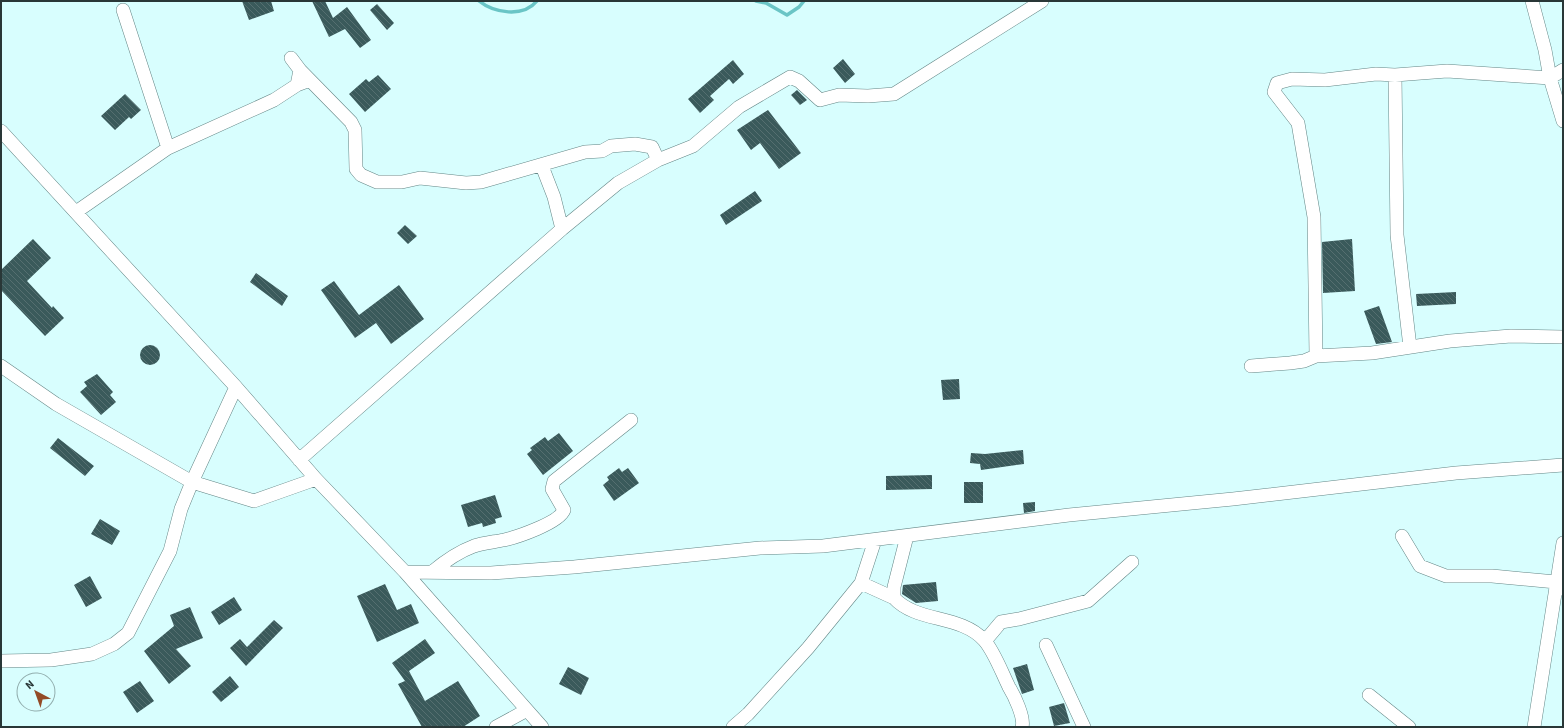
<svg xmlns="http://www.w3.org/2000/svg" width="1564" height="728" viewBox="0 0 1564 728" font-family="'Source Sans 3',sans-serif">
<defs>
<pattern id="building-back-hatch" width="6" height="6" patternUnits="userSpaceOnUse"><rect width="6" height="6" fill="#3a5a5b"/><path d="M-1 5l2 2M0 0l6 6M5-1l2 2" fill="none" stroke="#556f70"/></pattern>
</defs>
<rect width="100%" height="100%" fill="#d8fefe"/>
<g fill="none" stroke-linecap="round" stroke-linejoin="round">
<path stroke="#6ac5c6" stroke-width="3.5" d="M479,1C494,13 523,18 537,1
M756,1L766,3L787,15L799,7L804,1"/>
</g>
<path fill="url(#building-back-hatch)" d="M242,1H271L274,11L249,20Z
M312,1H325L333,18L347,7L371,40L360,48L345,29L329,37Z
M377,4L394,23L387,30L370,10Z
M843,59L855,74L845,83L833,68Z
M733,60L744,74L733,84L729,79L710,96L714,100L700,113L688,99Z
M378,75L391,89L365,112L349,94L366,79L369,82Z
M797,90L807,100L800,105L791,95Z
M125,94L141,110L131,119L129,117L115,130L101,116Z
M768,110L801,153L779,169L760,143L751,150L737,130Z
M755,191L762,201L726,225L720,215Z
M405,225L417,236L408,244L397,233Z
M33,239L51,258L27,281L52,308L53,306L64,318L45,336L1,290V270Z
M1352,239L1355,291L1323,293L1322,242Z
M256,273L288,296L282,306L250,282Z
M334,281L359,315L399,285L424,319L391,344L376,323L355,338L321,290Z
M1456,292V304L1417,306L1416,294Z
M1379,306L1392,342L1376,344L1364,311Z
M140 355a10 10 0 1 1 20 0a10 10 0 1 1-20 0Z
M97,374L113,392L110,395L116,402L101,415L80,392L87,386L84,382Z
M959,379L960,399L943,400L941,380Z
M559,433L573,451L543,475L527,454L532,450L530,448L545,437L548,441Z
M58,438L94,466L85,476L50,448Z
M1023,450L1024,464L981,470L980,464L970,463L971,453L985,454Z
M619,468L622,472L628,468L639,483L614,501L603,485L609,480L607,477Z
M932,475V489L886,490V476Z
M964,482H983V503H964Z
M495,495L502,517L495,519L496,523L483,527L482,523L468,527L461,505Z
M1035,502V511L1024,513L1023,503Z
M100,519L120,531L112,545L91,534Z
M90,576L102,598L86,607L74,585Z
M936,582L938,601L916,603L902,594L903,585Z
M385,584L397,610L411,604L419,623L377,642L357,596Z
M234,597L242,610L219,625L211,612Z
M190,607L203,638L176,649L191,666L169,684L144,651L174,626L170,615Z
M274,620L283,628L246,666L230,648L240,639L247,647Z
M425,639L435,653L409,671L425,701L458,681L480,716L463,727H422L398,684L405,681L392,663Z
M1027,664L1034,690L1022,694L1013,668Z
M568,667L589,678L581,695L559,684Z
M230,676L239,687L221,702L212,692Z
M140,681L154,701L137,713L123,692Z
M1064,703L1070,723L1054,726L1049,707Z"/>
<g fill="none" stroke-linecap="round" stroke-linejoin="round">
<g stroke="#648686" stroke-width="14">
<path id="minor" d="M1532,1L1545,50L1550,78L1563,121
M123,10L168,148
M291,58L300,70
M1395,75L1397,235L1410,347
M297,85L300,70L351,122L355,130L356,169L361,175L377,182H402L420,178L466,183L481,182L585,152L602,151L611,146L635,144L652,147L658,160L693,146L739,107L790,77L799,81L820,100L839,95L868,96L894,94L1042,1
M1,131L236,387L316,479L405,572L542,727
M542,166L554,197L562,229
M76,212L168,148L274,100L297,85L305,82
M1316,356L1314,217L1298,123L1274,92L1277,83L1292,79L1325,80L1376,74L1395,75L1447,71L1550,78L1563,70
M1,366L56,404L192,482L254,501L316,479
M1251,366L1290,363L1304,361L1316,356L1372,353L1450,341L1511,336L1563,337
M299,460L562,229L618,183L658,160
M907,536L894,587V598C917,623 960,614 984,640C994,651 1002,673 1009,687C1014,695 1025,718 1022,727
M1402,536L1420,566L1446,576H1492L1556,582L1561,589
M405,572L491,573L574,567L760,548L823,546L1069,515L1233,499L1456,473L1563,465
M432,572C445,561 458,552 474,546C483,543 494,542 504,540C517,537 559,523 564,510L552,489L554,481L631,420
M861,583L894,598
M985,641L1001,622L1019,619L1088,601L1132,562
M1046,645L1084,727
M1,661L51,660L92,654L114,644L128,633L170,551L181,509L192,482L236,387
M1369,695L1409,727
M496,727L527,710
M733,727L748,714L808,648L861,583L875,540
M1534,727L1563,543"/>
</g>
<use href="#minor" stroke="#fff" stroke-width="13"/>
</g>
<rect width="1564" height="728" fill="none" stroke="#293737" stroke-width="4"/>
<g transform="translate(36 692) rotate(319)"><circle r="19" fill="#d8fefe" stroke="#92aeae"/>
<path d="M0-3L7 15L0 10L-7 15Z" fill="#934b27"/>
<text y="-6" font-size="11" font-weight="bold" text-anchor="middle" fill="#293737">N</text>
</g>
</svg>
